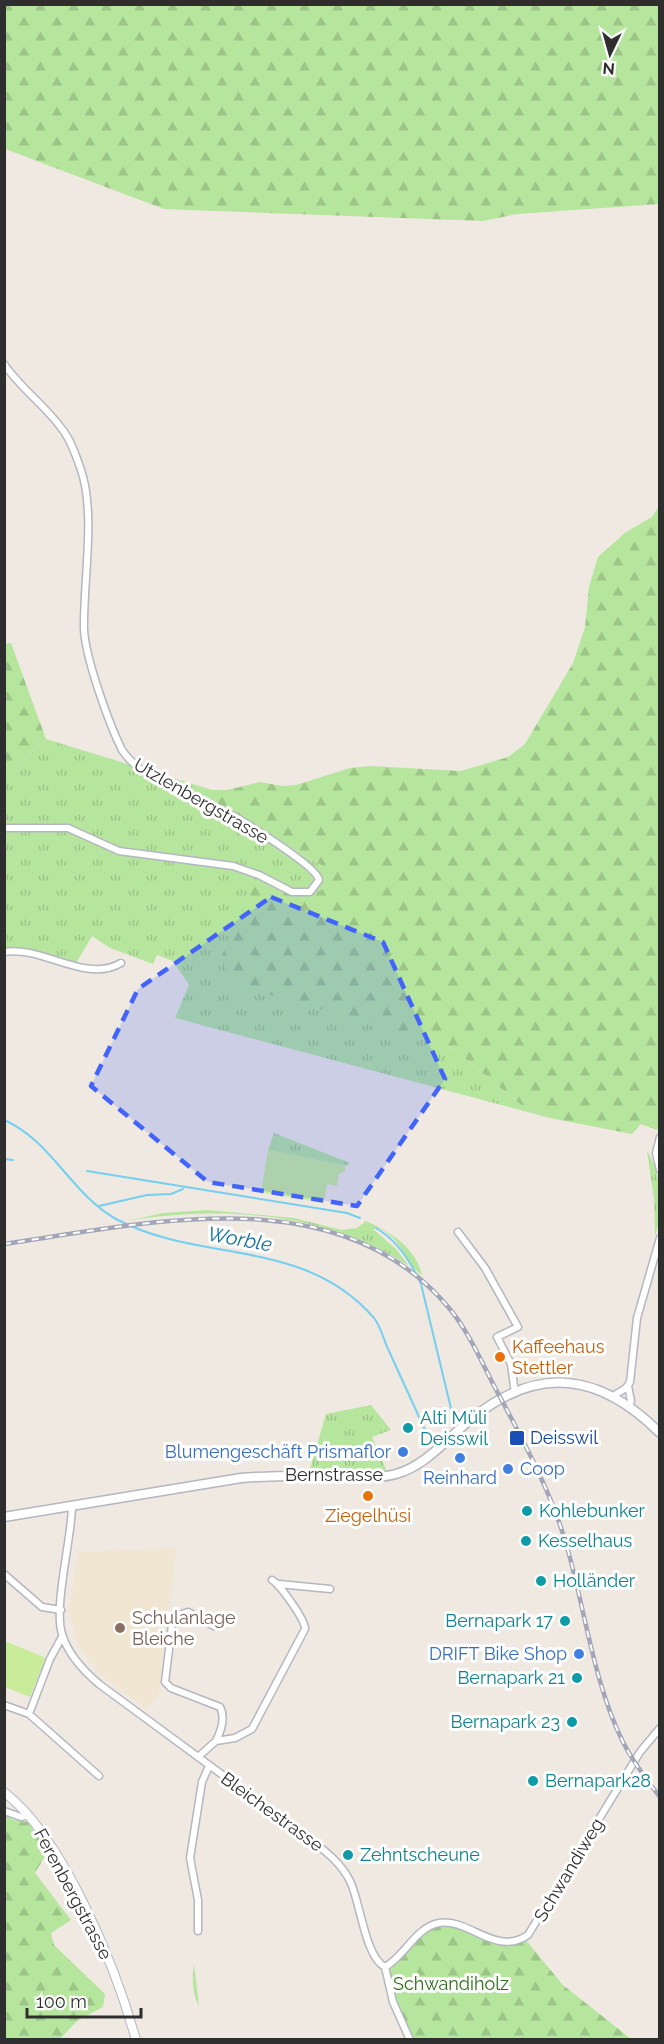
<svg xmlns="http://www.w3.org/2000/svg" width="664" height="2044" viewBox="0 0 664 2044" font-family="Raleway,sans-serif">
<defs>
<pattern id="grass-tufts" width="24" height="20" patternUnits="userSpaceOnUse" patternTransform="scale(1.5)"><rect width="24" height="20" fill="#b6e59e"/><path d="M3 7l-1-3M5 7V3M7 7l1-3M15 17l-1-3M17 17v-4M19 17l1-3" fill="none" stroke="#9dc588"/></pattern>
<pattern id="forest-firs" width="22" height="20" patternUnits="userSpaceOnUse" patternTransform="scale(1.5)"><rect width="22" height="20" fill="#b6e59e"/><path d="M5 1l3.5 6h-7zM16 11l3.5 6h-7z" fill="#9dc588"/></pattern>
</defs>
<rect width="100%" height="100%" fill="#efe9e1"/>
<path fill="#f0e6d1" d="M176,1548L159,1694L147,1709L99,1673L79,1647L69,1610L78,1552Z"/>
<path fill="url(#grass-tufts)" d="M46,739L212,790L207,800L323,866L327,875L324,888L308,900L286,892L408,1033L455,1050L520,1104L550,1118L175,1018L189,985L173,961L157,955L153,964L110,948L92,936L75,965L36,952H5V777Z
M274,1133L350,1163L345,1166L268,1150Z
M647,1151C662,1173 664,1212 655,1236L654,1199Z
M207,1210L294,1218L342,1230L357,1228L366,1221C391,1232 416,1248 422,1275C406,1266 402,1236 376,1227L374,1230L396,1249L409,1266C327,1212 221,1205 126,1221L163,1213Z
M371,1405L391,1430L372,1437L387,1472L310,1469L326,1414Z"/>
<path fill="url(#forest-firs)" d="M4,5H659V204L517,214L483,221L164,209L5,149Z
M659,506L660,1126L657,1130L641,1124L632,1134L550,1118L520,1104L455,1050L408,1033L232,984L222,955L259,874L286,892L308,899L324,888L327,875L323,866L206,799L212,790H227L260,782L282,786L296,785L350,768L370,766L461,771L508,757L525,744L573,663L585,627L589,587L598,557L626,532L652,517Z
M11,643L46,739L5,777L4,644Z
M4,1815L13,1820L28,1822L48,1851L35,1873L71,1920L51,1933L54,1945L105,1994L103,2007L77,2021L60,2039H5Z
M444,1923L494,1940L524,1938L563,1985L631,2039H410L388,1983V1965L426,1929Z
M194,1964L199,2006C192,1993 192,1979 194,1964Z"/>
<path fill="#c9ec9a" d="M268,1150L345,1166V1171L339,1174L337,1186L327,1184L324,1203L261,1192Z
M5,1641L46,1658L30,1697L5,1687Z"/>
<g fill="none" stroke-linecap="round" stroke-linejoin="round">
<path stroke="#75cff0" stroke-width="2" d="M4,1120C51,1140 72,1195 116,1219C201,1264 304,1237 374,1318C381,1327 384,1341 389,1351C401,1377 413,1404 425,1430
M4,1159L13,1160
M87,1171L347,1213L360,1218
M99,1206L147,1195L171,1194L183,1189
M376,1228C397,1240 411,1262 421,1284L454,1421"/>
<g stroke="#b4b7c1" stroke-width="9">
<path id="minor" d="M4,364C21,389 45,405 62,429C71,440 76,456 81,470C96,514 83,582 84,629C85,657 109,724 122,750C143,782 191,794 224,811C240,819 317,866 319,880L310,892H292L259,875L233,866L119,851L68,828H4
M4,952C42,945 85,984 121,963
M660,1137L656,1153L660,1170
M458,1232L485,1268L518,1327L497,1337L511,1364L515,1393
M628,1386L631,1401L629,1406
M613,1396L626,1388L630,1382L637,1318L660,1238
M72,1505C72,1539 52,1610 63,1637C69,1655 85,1672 99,1684L315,1843C329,1854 342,1865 350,1881C360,1901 365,1957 385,1967
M4,1574L42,1607L61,1610
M279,1584L330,1589
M214,1626L188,1612L173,1617L165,1682L171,1688L220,1707C226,1718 221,1731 216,1741
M4,1705L29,1714L50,1659L62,1637
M29,1714L99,1776
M198,1757L216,1741L235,1738L252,1729L305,1629C305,1619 280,1585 272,1580
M4,1811L21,1817L29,1815
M198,1931V1900L190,1858L202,1782L209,1766
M385,1967C404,1957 416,1927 439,1923C470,1918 495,1957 528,1935L640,1752L660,1728
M385,1967L393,2002L410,2040"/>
</g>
<g stroke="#b4b7c1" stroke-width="10">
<path id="tertiary" d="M4,1792C64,1838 116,1968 136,2040"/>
</g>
<g stroke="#b4b7c1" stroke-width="11">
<path id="secondary" d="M4,1517L241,1478C273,1475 305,1476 337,1476C357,1477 378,1479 396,1474C425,1466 447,1439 470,1420C538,1364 600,1373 660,1433"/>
</g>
<use href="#minor" stroke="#fff" stroke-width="6"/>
<use href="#tertiary" stroke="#fff" stroke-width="8"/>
<use href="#secondary" stroke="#fff" stroke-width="8"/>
<g stroke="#a3a6b8" stroke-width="4.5">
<path id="rail" d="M4,1244C149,1223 339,1176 449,1308C470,1333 483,1366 499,1395C525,1444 552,1494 567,1547C585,1610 594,1684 623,1742C633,1762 646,1779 660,1797"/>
</g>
<use href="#rail" stroke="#fff" stroke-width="2" stroke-dasharray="7" stroke-linecap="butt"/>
</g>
<path fill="#4264fb" fill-opacity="0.2" stroke="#4264fb" stroke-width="4.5" stroke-dasharray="12 8" stroke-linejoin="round" d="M271,897L383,942L445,1079L357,1206L208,1182L91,1086L138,989Z"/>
<g fill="#e8710a" stroke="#fff" stroke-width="2">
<circle cx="500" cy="1357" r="6"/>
<circle cx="368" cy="1496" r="6"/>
</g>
<g fill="#0f9aa8" stroke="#fff" stroke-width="2">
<circle cx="408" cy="1428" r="6"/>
<circle cx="527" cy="1511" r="6"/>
<circle cx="526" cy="1541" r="6"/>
<circle cx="541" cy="1581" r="6"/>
<circle cx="565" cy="1621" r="6"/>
<circle cx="577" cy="1678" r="6"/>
<circle cx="572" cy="1722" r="6"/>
<circle cx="533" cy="1781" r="6"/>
<circle cx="348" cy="1855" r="6"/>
</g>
<rect fill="#1a4fb4" stroke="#fff" stroke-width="2" x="509" y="1430" width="16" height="16" rx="3"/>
<g fill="#3f7fe0" stroke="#fff" stroke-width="2">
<circle cx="403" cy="1452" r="6"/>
<circle cx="460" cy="1458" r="6"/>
<circle cx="508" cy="1469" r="6"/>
<circle cx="579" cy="1654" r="6"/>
</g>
<circle fill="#8d6e63" stroke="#fff" stroke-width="2" cx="120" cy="1628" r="6"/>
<g text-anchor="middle" stroke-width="6" stroke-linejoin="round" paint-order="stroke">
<g font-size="18" fill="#2e2e2e" stroke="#fff">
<text transform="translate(201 801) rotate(30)" y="6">Utzlenbergstrasse</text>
<text x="334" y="1481">Bernstrasse</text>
<text transform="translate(272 1812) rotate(36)" y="6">Bleichestrasse</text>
<text transform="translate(569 1870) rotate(-59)" y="6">Schwandiweg</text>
<text transform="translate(73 1894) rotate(62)" y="6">Ferenbergstrasse</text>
</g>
<g font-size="18" fill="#c56008" stroke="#fff" text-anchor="start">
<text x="512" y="1353">Kaffeehaus<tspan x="512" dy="21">Stettler</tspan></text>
<text x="368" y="1522" text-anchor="middle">Ziegelhüsi</text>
</g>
<g font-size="18" fill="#0d838f" stroke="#fff" text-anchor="start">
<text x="420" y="1424">Alti Müli<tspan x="420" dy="21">Deisswil</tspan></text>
<text x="539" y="1517">Kohlebunker</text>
<text x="538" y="1547">Kesselhaus</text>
<text x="553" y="1587">Holländer</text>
<text x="553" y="1627" text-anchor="end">Bernapark 17</text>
<text x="565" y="1684" text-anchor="end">Bernapark 21</text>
<text x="560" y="1728" text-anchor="end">Bernapark 23</text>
<text x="545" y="1787">Bernapark28</text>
<text x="360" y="1861">Zehntscheune</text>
</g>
<g font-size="18" fill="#164399" stroke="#fff" text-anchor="start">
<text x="530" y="1444">Deisswil</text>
</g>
<g font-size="18" fill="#366cbe" stroke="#fff" text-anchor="end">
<text x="391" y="1458">Blumengeschäft Prismaflor</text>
<text x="520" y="1475" text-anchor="start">Coop</text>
<text x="460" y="1484" text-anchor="middle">Reinhard</text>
<text x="567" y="1660">DRIFT Bike Shop</text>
</g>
<g font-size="18" fill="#785e54" stroke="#fff" text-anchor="start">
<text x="132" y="1624">Schulanlage<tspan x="132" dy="21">Bleiche</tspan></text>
</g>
<g font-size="18" fill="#2c6e1b" stroke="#fff">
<text x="451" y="1990">Schwandiholz</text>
</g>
<g font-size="20" font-style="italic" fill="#0d6fa3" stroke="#fff">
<text transform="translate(240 1239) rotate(10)" y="7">Worble</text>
</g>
</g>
<rect width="664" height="2044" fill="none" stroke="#2e2e2e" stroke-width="12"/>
<g transform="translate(610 54) rotate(185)" stroke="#ffffff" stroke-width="4.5" paint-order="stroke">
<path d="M0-4.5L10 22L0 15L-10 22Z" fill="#2e2e2e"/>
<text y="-9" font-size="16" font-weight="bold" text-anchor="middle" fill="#2e2e2e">N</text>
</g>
<path d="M27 2008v9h114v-9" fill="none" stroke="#2e2e2e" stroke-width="3"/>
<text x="36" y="2008" font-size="18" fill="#2e2e2e" stroke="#ffffff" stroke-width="4.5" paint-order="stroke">100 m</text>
</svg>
